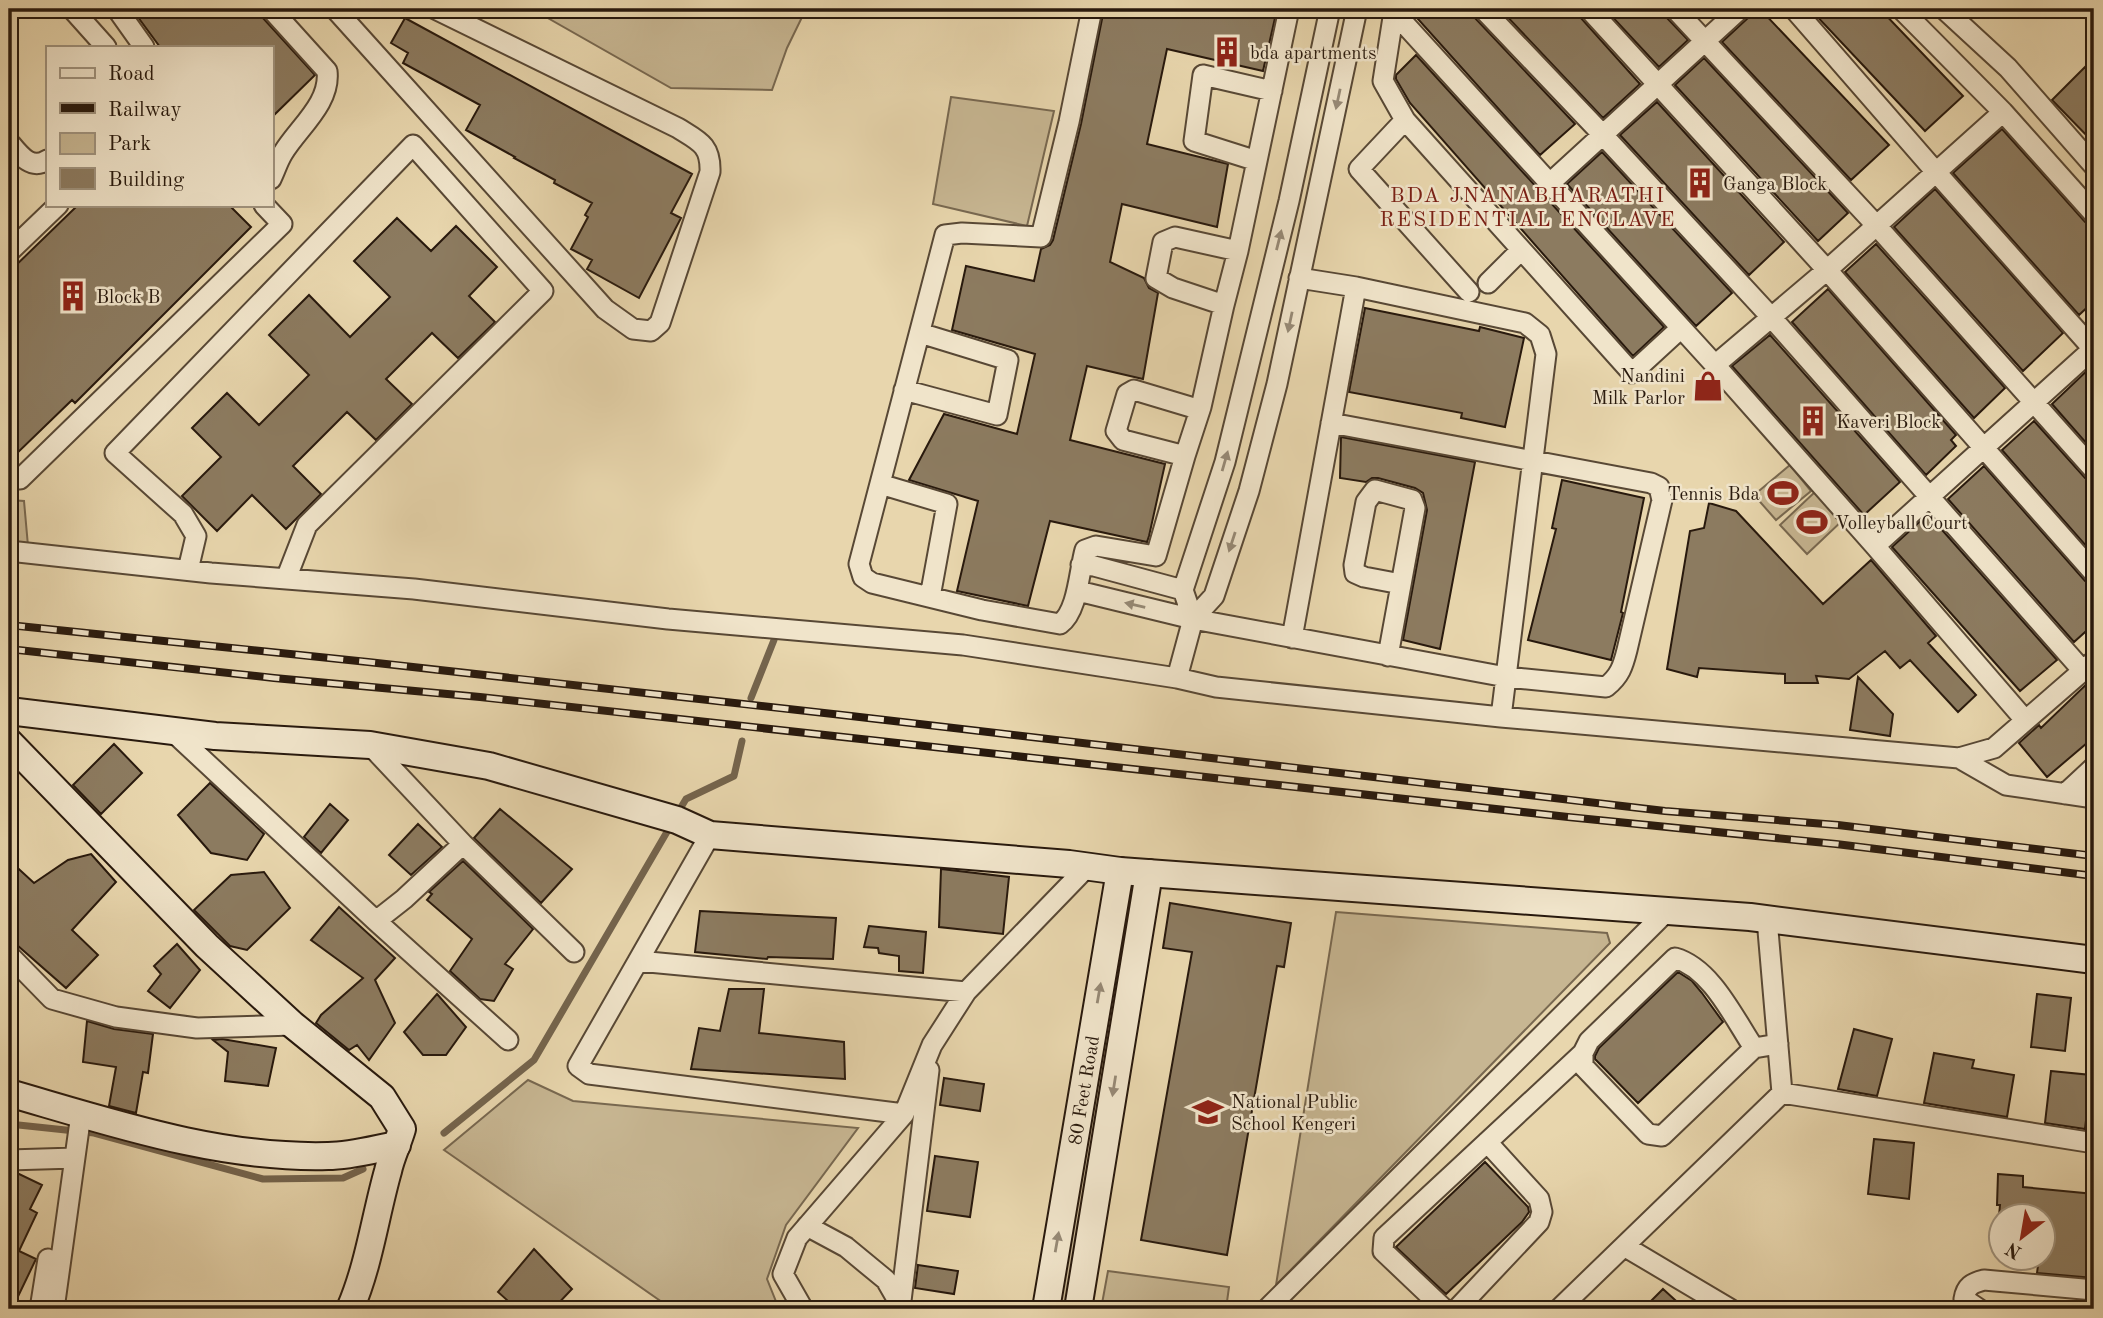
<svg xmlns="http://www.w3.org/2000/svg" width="2103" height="1318" viewBox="0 0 2103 1318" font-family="'Old Standard TT',serif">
<rect width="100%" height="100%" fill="#e8d6ad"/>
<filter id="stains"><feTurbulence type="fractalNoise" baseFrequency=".00286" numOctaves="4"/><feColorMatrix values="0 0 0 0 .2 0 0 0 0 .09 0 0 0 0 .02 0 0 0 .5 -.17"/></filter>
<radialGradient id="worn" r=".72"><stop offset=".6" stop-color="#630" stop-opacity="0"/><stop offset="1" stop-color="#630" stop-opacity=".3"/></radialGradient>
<path fill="#c7b692" stroke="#786850" stroke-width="2" d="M532,9H806L787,48L772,90L671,88Z
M951,97L1054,111L1027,226L933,204Z
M1790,465L1811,491L1776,520L1754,495Z
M1817,490L1844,519L1807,554L1780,525Z
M9,500L24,501L28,546L9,544Z
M1336,912L1607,933L1610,943L1276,1285Z
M1120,928L1131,930L1066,1309H1054Z
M528,1080L573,1101L858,1128L786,1225L767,1279L779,1309H672L444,1150Z
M1108,1271L1229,1287L1226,1309H1101Z"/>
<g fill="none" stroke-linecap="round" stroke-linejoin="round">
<path stroke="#74644d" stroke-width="7" d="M751,698L774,640
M677,814L686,799L734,776L742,741
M9,1124L94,1133L263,1179L343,1178L363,1169
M444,1133L534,1060L671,825"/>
</g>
<path fill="#8c7b60" stroke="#28190d" stroke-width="2" d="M132,9H259L262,17L315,75L271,118V47H160Z
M1104,9H1277L1263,71L1167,49L1147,144L1228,164L1217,227L1122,204L1110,262L1144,278L1149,288L1158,293L1143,379L1087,366L1070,440L1165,464L1149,536L1147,542L1050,521L1028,606L957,591L978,501L909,480L944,414L1017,434L1035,354L952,330L966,266L1034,281L1041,249L1050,245L1053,240L1081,124Z
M1409,9H1471L1474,17L1575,124L1540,155Z
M1500,9H1577L1580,17L1640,84L1603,118Z
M1605,9H1663L1666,17L1688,40L1659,67Z
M1752,9H1760L1889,145L1851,180L1722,42L1748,18Z
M1810,9H1880L1963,96L1925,131Z
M405,18L692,174L671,213L681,218L639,298L587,269L592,260L571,249L588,217L585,215L592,203L554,183L555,180L514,158L515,157L466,130L480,105L403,63L408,53L391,43Z
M1416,55L1664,327L1633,356L1410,103L1396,79V75Z
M1704,58L1848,213L1818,241L1675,85Z
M2085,67L2094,77V143L2052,100Z
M1657,102L1784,242L1749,275L1620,135Z
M2002,129L2085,222L2094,226V301L2079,315L1953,173Z
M1602,152L1732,293L1696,326L1567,184Z
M1935,189L2063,333L2023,371L1894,227Z
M78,205H229L251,227L75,403L72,400L9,461V272Z
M397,218L431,251L456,226L497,267L469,296L495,322L458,358L432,333L386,379L412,404L376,440L347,412L293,466L321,494L286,529L252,495L217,531L182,496L221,457L192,428L227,393L259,425L309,375L269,335L309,295L350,337L390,297L354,261Z
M1876,244L2005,388L1974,418L1845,272Z
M1828,289L1956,435L1951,440L1956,446L1926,475L1792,322Z
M1365,308L1479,331L1480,327L1524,338L1505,427L1461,418L1462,413L1349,392Z
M1770,335L1900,482L1864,515L1732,366Z
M2094,364V452L2052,404Z
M2034,421L2085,478L2094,482V555L2002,450Z
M1341,437L1475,462L1440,649L1403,640L1427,510L1423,493L1415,488L1378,478H1372L1366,482L1340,478Z
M1984,466L2085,581L2094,585V624L2074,642L1948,499Z
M1562,480L1644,498L1621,612L1623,613L1611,660L1528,640L1556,529L1552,528Z
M1709,503L1736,511L1823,604L1871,560L1936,636L1928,643L1976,695L1958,712L1910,660L1900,668L1885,651L1849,679L1816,676L1818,683H1785V674L1699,668L1697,677L1667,669L1690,531L1704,528Z
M1928,514L2057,660L2020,691L1892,547Z
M1858,677L1893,714L1890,736L1850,730Z
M2094,677V737L2047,777L2019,743L2039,725L2041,728Z
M114,744L142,773L101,814L73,785Z
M210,783L264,834L247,860L211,853L178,815Z
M330,804L348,820L321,853L304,837Z
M500,809L572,869L541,903L474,838Z
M418,824L442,847L411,875L389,855Z
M91,854L116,882L72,930L98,955L66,988L9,938V860L34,883L68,860Z
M463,861L533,929L505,964L513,969L494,1001L480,999L450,971L472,939L427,900L432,894L429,892Z
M941,869L1009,877L1003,934L939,927Z
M264,872L290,908L247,950L230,946L194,910L231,875Z
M1170,903L1291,923L1284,967L1277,966L1227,1255L1141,1240L1192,952L1163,948Z
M339,907L395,958L375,980L395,1023L369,1060L357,1045L349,1050L316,1023L321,1015L363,978L311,940Z
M700,911L836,918L833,959L768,957L767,959L695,952Z
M869,926L926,932L923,973L899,971V956L879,953L878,948L864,947Z
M177,944L200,970L170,1008L148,991L161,974L154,966Z
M1678,972L1692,981L1702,993L1723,1022L1638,1103L1595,1059V1056L1599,1048Z
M729,989H764L759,1033L844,1042L845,1079L691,1069L699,1028L720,1031Z
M437,994L466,1027L446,1055H423L404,1032Z
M2037,994L2071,998L2065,1051L2031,1047Z
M87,1021L114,1029L153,1034L148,1073L143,1072L136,1113L109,1106L116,1067L83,1062Z
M1854,1029L1892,1039L1877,1096L1838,1089Z
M222,1039L276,1048L268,1086L225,1081L228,1052L213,1040Z
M1934,1053L1974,1060L1972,1068L2014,1075L2007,1117L1924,1103Z
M2051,1071L2091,1075L2085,1129L2045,1123Z
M944,1078L984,1084L980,1111L940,1105Z
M1874,1139L1914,1143L1909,1199L1868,1194Z
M935,1156L978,1162L970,1217L927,1211Z
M1485,1162L1528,1207L1529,1212L1522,1222L1446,1294L1396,1247Z
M9,1172H15L42,1185L30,1209L37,1213L19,1251L36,1259L12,1309H9Z
M1998,1174L2023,1176V1187L2094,1194V1278L2037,1273L2039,1258H2043V1216H1999L2000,1205H1997Z
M534,1249L572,1289L553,1309H517L498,1292Z
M918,1265L958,1271L954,1294L915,1288Z
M1663,1289L1685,1309H1643Z"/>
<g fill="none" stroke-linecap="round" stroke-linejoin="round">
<g stroke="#584835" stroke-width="23">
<path id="street" d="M72,9L106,47
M117,9L144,47
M335,9L605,309L633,329L651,331L660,323L710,172C711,145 699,141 678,128L435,9
M1092,9L1069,122L1041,237L962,233L945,235L859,564L863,577L872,583L982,610L1060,624C1078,611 1079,571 1085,550L1096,546L1156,556L1185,456L1123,440L1116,431L1127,394L1134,390L1194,408L1201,407L1224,305L1173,288L1156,278L1163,242L1175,237L1238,251L1289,9
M1391,9L1715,365L1875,546L2025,720
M1397,9L1394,11L1383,81L1405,120L1632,373L1681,328
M1483,9L1603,135L1771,317L2083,671
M1589,9L1827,270L2094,573
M1675,9L1876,225L2094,470
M1794,9L1935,171L2094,350
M1901,9L2003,112L2094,214
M1944,9L2008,68L2094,166
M1405,120L1359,169L1469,292
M9,142C19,154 31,171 47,160
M1257,161L1194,141L1203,75L1272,91
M271,179C275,171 278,161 283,153C298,128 331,103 327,71L271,9
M1549,184L1740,9
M9,252L58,205
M1299,278L1356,287L1525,323L1540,335L1546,354L1501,717
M1488,283L1521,250
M1224,305L1238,251
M1715,365L1827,270L2003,112
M904,390L997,415L1008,360L920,333
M1185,456L1201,407
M9,479H20L282,224L264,205
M880,484L947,504L930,597
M1875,546L2094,348
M9,551L211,573L414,589L668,619L963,645L1177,678L1216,687L1501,717L1959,758L1994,748L2094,661
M1081,565L1094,566L1183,590
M188,570L196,536L183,514L115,453L413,145L543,291L307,525L286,579
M1078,591L1193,619L1506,677L1606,687C1620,676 1623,666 1627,650L1662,500L1659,487L1651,483L1331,423
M1193,619L1183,590L1225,462L1289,201L1330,9
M1292,638L1356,287
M1388,656L1415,508L1412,500L1375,490L1366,502L1354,565L1355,573L1364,577L1401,584
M1177,678L1193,619L1214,596L1249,491L1277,384L1357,9
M171,730L376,921L508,1040
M370,745L463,844L574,952
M1959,758L2006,785L2094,798
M2065,794L2094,767
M710,835L578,1066L589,1074L904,1114
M1767,919L1782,1093
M376,921L404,899L463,844
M9,955L52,999L116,1017L197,1028L293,1025
M638,961L966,992
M1754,1048C1734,1018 1711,968 1675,958L1589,1041L1583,1053V1066L1648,1134L1662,1136L1754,1048L1778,1044
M9,1160L75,1158
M807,1226L846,1247L886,1280L901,1306
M1624,1246L1730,1309
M40,1309L48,1259
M54,1309L81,1114
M803,1309L783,1274L797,1238L904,1114L932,1045L966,992L1087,867
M900,1309L929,1070
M1267,1309L1667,911
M1444,1309L1383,1251L1384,1238L1583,1053
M1457,1309L1539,1222L1542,1212L1539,1199L1487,1142
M1559,1309L1782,1093L2094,1143
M1979,1309L1964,1299C1966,1286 1972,1283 1984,1280L2094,1290"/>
</g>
<g stroke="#28190d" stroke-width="30">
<g id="secondary">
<path d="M9,711L215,736L370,745L489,766L677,820L710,835L1069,864L1120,871L1750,917L2094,960"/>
<path d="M9,742L207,946L293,1025L382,1097L402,1129C398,1143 391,1157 388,1171C375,1217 369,1265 350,1309"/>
<path d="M9,1093C113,1123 219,1159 328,1156C351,1156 375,1149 397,1145"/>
<path id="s1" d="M1046,1309L1120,871"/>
<path d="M1078,1309L1149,873"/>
</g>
</g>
<use href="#street" stroke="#f0e4ca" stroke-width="19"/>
<use href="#secondary" stroke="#f0e4ca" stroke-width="26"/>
<g stroke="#28190d" stroke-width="8">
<path id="rail" d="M9,625L368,662L851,716L1665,811L1838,825L2094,856
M9,649L274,678L480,697L1568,817L1836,844L2094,876"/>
</g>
<use href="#rail" stroke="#f0e4ca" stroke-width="5" stroke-dasharray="16" stroke-linecap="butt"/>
</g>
<defs><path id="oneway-solid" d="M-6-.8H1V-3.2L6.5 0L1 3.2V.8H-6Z" transform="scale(1.75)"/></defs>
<g fill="#968975">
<use href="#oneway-solid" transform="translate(1338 99) rotate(102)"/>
<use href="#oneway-solid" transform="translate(1279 240) rotate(-76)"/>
<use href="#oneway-solid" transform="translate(1290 322) rotate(102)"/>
<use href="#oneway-solid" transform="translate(1225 461) rotate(-74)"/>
<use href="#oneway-solid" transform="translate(1232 542) rotate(108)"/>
<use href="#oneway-solid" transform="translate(1135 605) rotate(-167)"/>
<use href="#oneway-solid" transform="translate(1099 993) rotate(-80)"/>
<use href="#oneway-solid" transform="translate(1114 1086) rotate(99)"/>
<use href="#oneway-solid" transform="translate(1057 1242) rotate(-80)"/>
</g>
<defs>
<g id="building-bare" transform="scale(2.415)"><path d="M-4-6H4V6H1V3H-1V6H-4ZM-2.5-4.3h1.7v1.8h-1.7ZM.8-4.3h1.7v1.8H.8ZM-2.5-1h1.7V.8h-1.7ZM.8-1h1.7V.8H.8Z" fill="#8f2418" stroke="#f0e4ca" stroke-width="2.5" paint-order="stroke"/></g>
<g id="shop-bare" transform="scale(2.415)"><path d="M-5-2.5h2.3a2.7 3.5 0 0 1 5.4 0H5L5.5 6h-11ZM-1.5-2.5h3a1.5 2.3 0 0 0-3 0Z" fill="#8f2418" stroke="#f0e4ca" stroke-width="2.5" paint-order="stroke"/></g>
<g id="stadium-bare" transform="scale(2.415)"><path d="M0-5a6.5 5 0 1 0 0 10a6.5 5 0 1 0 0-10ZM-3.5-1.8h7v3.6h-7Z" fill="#8f2418" stroke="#f0e4ca" stroke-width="2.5" paint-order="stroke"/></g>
<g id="school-bare" transform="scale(2.415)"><path d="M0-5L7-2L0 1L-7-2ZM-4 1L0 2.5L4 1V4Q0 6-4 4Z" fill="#8f2418" stroke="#f0e4ca" stroke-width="2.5" paint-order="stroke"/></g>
</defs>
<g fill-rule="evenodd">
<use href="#building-bare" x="1227" y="52"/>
<use href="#building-bare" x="1700" y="183"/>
<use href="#building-bare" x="73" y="296"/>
<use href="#shop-bare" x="1708" y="386"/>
<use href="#building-bare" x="1813" y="421"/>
<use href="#stadium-bare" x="1783" y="493"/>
<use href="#stadium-bare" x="1812" y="522"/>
<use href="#school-bare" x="1208" y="1112"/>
</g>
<g text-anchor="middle" stroke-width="5" stroke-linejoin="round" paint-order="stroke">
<g font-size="19" fill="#28190d" stroke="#f0e4ca" text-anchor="start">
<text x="1250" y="59">bda apartments</text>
<text x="1723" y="190">Ganga Block</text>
<text x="96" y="303">Block B</text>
<text x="1685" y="382" text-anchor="end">Nandini<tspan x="1685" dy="22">Milk Parlor</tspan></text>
<text x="1836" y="428">Kaveri Block</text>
<text x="1760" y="500" text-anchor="end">Tennis Bda</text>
<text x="1835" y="529">Volleyball Court</text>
<text x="1231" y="1108">National Public<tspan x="1231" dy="22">School Kengeri</tspan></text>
</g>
<g font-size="19" fill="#28190d" stroke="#f0e4ca">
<text dy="7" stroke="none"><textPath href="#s1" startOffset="222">80 Feet Road</textPath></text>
</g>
<g font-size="21" letter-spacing="2" fill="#7a1f14" stroke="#f0e4ca">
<text x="1528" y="202">BDA JNANABHARATHI<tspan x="1528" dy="24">RESIDENTIAL ENCLAVE</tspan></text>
</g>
</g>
<rect width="2103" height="1318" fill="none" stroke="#e8d6ad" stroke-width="35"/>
<rect x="10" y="10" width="2082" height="1297" fill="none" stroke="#28190d" stroke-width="3.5"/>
<rect x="18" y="18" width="2068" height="1283" fill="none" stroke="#28190d" stroke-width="2"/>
<rect x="46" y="46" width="228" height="161" fill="#f0e4ca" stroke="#a0937e" stroke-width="2"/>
<rect x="60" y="68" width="35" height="10" fill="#f0e4ca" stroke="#a0937e" stroke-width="2"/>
<text x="108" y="80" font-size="21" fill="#28190d">Road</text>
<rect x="60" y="103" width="35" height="10" fill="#28190d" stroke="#a0937e" stroke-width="2"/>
<text x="108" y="116" font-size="21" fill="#28190d">Railway</text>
<rect x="60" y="133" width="35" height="21" fill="#c7b692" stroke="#a0937e" stroke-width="2"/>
<text x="108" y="150" font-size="21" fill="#28190d">Park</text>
<rect x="60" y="168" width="35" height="21" fill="#8c7b60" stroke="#a0937e" stroke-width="2"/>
<text x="108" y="186" font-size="21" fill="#28190d">Building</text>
<g transform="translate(2022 1237) rotate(211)"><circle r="33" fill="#f0e4ca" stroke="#a0937e" stroke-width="2"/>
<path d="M0-5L12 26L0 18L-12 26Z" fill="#8f2418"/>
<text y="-10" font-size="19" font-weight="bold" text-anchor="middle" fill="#28190d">N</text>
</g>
<rect width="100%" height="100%" filter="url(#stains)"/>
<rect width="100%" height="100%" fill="url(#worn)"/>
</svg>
